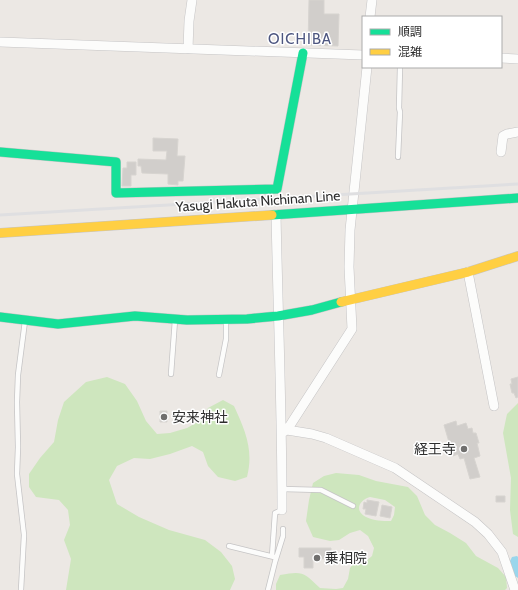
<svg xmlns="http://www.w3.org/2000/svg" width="518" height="590" viewBox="0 0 518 590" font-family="Cabin,'Noto Sans JP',sans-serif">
<rect width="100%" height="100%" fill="#ece8e4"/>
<path fill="#cee6be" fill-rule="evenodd" d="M107,377L125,384L137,401L146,421L157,434L170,433L187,428L203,419L208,408L223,400L234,406C245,430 254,450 247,477L235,481L218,477L208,466L203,452L192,446L170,454L150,459L134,458L117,466L109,480L117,504L139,517L169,530L205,540L221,552L232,566L235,579L230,590H66L71,559L64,540L70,525L68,510L59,500L36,497L29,487V474L40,458L54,442L58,420L64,402L86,382Z
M518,403V537L513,534L510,510L511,478L503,433L507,414Z
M336,473L359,475L376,481L408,487L417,496L425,515L435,525L450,533L466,543L476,556L498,568L506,577L507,588L505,590H276V584L280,575C303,571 303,572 320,588L336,589L343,588L348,579L350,568L355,562L366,561L372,556L374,548L368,536L360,530L350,533L339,540L330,541L313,537L306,521L309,500L313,483L324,476ZM370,497L385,500L395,507L394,515L391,521C382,521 374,521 366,517C354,511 359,500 370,497Z"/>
<path fill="#99d6ec" d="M517,556L518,557V578L515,576L510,561L512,557Z"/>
<path fill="#d1cecb" stroke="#d7d4d0" d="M309,0H324V14H339L338,46L308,45Z
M153,138L178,139L177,156H185L183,181H178V185L168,184V174L142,173L141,166H138V159L166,160L167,151H153Z
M127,162H136V175H131V186H122L123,168H127Z
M518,377V397L516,398L514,393H512L510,384H512L511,379Z
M160,411H167V422H160Z
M456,421L457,426L466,423L468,429L472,428L473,433H476L479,443H477L480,456L474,458L480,477L470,479L464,458L460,459L458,454L453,456L444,425Z
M496,496H505V502H496Z
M367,500L379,502L376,516L365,514L366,509H363L364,502L367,503Z
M382,505L392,507L390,518L380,516Z
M299,548H331V559H313V568H304V557H299Z"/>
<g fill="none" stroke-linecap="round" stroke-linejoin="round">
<g stroke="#c5c4c5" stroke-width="6">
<path id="lane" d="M398,157L400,112L399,108L400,67
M171,374L175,320
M219,375L226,339V321
M282,489L321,490L353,506
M229,546L274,557
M272,556L275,513L282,510
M21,590L24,535L17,474L18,447L17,402L18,375L25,321
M268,590L275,562L283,536V529"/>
</g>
<g stroke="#c5c4c5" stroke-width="10">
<path id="street" d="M370,17L372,0
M0,42L363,55
M188,49L189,21L192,0
M501,58L518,59
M501,152L503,136L507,134L518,132
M276,214C278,313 282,411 282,510
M468,272L494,406
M287,430L312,434L326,438L395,468L475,522L488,534L502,552L515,590
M282,433L287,430L352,329L349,267L350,230L367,67"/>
</g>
<g stroke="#c5c4c5" stroke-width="10">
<path id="fast" d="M0,152L116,162V193L277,189L303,53
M272,215L518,198
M0,317L58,324L135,316L187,320L247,319L278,316L312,310L341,302"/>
</g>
<g stroke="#c5c4c5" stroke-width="10">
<path id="slow" d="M0,233L272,215
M341,302L468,272L518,256"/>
</g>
<use href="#lane" stroke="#fcfcfb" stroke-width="4.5"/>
<use href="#street" stroke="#fcfcfb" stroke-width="9"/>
<use href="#fast" stroke="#16e098" stroke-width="9"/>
<use href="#slow" stroke="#ffcf43" stroke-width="9"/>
<path stroke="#dfdfe1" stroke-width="3" d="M0,215L518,184"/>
</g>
<g fill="#706f6e" stroke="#fff" stroke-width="1.5">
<circle cx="164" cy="417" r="4"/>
<circle cx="464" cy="449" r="4"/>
<circle cx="317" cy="558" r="4"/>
</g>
<g text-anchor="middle" stroke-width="3" stroke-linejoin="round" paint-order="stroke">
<g font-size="14" fill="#2e2e2e" stroke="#fff">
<text transform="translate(258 201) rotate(-4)" y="5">Yasugi Hakuta Nichinan Line</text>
</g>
<g font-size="14" fill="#2e2e2e" stroke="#fff" text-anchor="start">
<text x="172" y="422">安来神社</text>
<text x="456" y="454" text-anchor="end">経王寺</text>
<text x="325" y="563">乗相院</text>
</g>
<g font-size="15" letter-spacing="1" fill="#4d5680" stroke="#fff">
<text x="300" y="44">OICHIBA</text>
</g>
</g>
<rect x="362" y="16" width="140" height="52" fill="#ffffff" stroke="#ababab"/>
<rect x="370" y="29" width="20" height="6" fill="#16e098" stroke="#ababab"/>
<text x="398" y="36" font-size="12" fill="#2e2e2e">順調</text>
<rect x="370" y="49" width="20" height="6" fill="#ffcf43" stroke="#ababab"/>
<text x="398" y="56" font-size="12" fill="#2e2e2e">混雑</text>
</svg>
